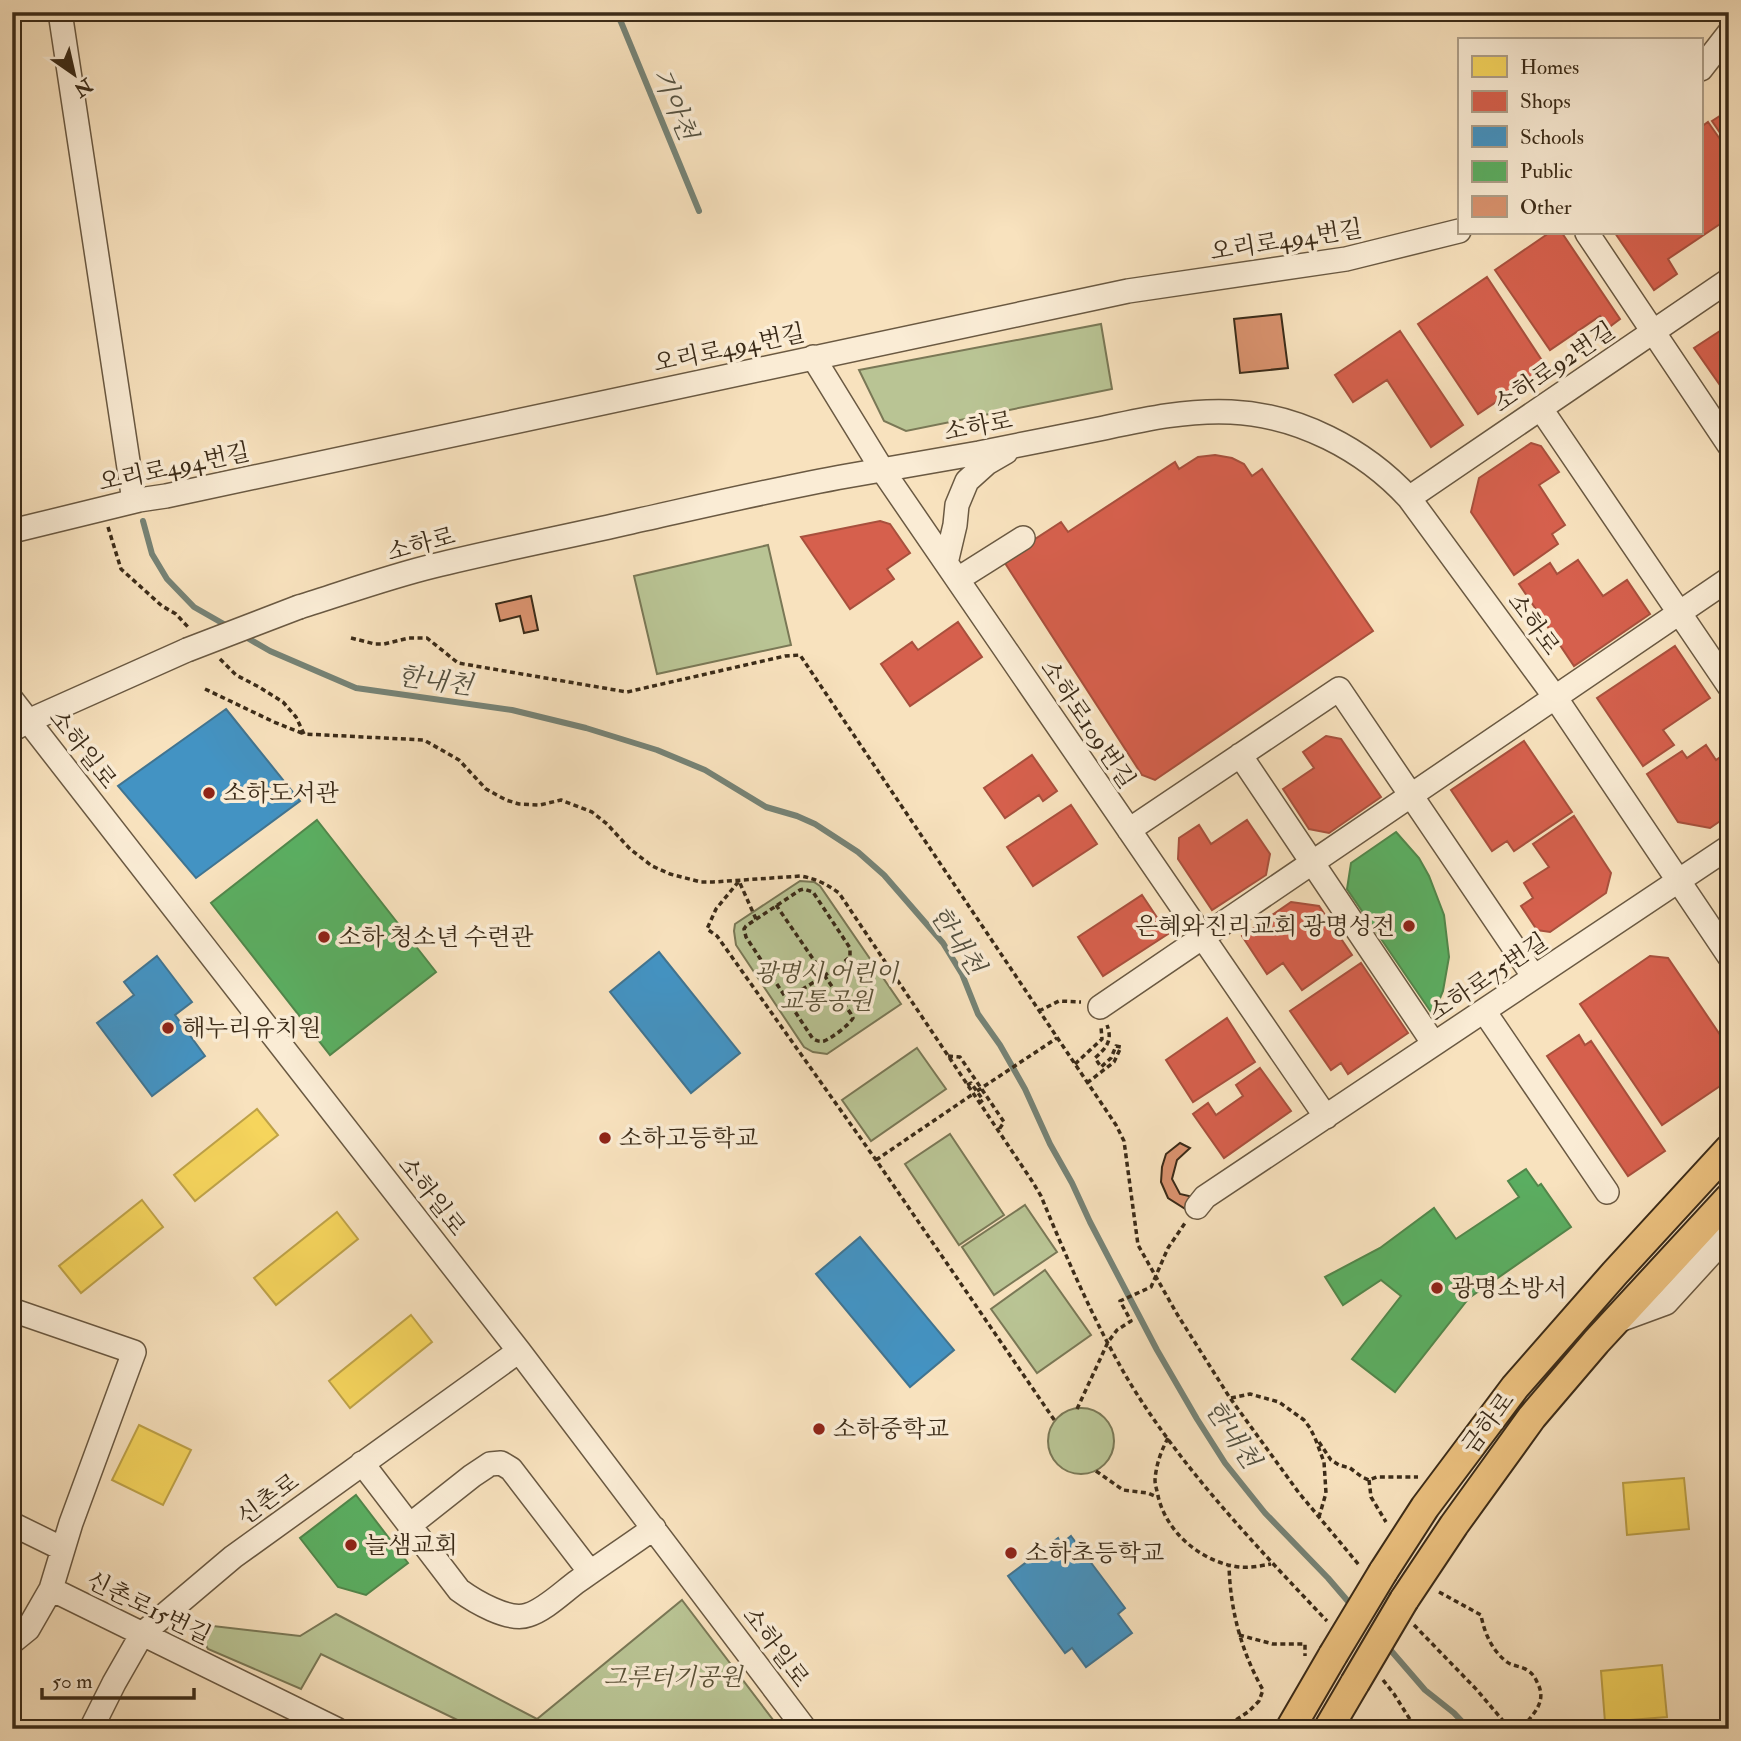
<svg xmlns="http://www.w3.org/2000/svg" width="1741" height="1741" viewBox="0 0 1741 1741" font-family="'IM FELL Double Pica','Noto Serif KR',serif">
<rect width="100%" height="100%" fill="#f8e2be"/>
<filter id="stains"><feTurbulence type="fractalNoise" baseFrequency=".00286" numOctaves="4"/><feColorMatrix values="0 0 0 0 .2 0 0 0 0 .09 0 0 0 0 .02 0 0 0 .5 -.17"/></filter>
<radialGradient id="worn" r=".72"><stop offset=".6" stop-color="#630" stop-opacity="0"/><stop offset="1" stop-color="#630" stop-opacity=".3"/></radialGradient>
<path fill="#b9c494" stroke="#7a7856" stroke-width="2" d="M1101,324L1112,389L906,431L884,421L859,370Z
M768,545L791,645L657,674L634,576Z
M800,881L814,882L820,886L901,1004L827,1054L813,1052L804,1047L736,945L734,931L735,924Z
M917,1048L946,1089L871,1141L842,1100Z
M950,1134L1004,1215L959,1245L905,1164Z
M1025,1205L1057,1252L994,1295L962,1247Z
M1045,1270L1091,1335L1037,1373L991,1309Z
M1048 1441a33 33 0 1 1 66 0a33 33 0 1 1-66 0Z
M682,1600L780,1729H476L321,1654L301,1689L208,1649L204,1642L203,1632L213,1626L300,1636L336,1614L537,1719Z"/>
<path fill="#f6d55c" stroke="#bea248" stroke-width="2" d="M257,1109L278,1135L195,1201L174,1175Z
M142,1200L163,1227L81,1293L59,1266Z
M337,1212L358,1239L276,1305L254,1278Z
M411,1315L432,1342L350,1408L329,1381Z
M139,1425L191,1450L163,1505L112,1480Z
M1684,1478L1689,1529L1627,1535L1623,1483Z
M1662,1665L1667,1717L1605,1722L1601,1671Z"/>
<path fill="#d6604d" stroke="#a8503d" stroke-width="2" d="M1729,110V146L1712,121Z
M1708,122L1729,152V218L1668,259L1677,274L1654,290L1615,233H1701V127Z
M1549,233H1562L1620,319L1608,328L1600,316L1550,350L1495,270Z
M1487,277L1547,368L1478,414L1418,324Z
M1729,325V398L1694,348Z
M1400,331L1463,425L1431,447L1387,380L1353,402L1335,375Z
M1531,443L1541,446L1559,472L1539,485L1565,525L1552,534L1558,544L1514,575L1471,512L1479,478Z
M1215,455L1232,458L1244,464L1252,476L1262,469L1373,631L1155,780L1142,775L1003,560L1061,522L1068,532L1175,462L1179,469L1198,457Z
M880,521L890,524L910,553L887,569L894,579L850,609L801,537Z
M1578,560L1603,596L1627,580L1650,614L1574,666L1519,584L1550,563L1557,574Z
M958,622L982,657L910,706L881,664L912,642L918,650Z
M1675,646L1710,698L1663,730L1674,745L1643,766L1597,698Z
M1326,736L1341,739L1381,797L1329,833L1309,829L1283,789L1314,768L1303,752Z
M1524,741L1572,812L1514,851L1507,841L1492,851L1451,790Z
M1706,745L1716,760L1729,751V815L1710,828L1678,822L1647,774L1682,751L1687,758Z
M1032,755L1057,791L1043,801L1039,795L1005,818L984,788Z
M1071,805L1097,844L1033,886L1007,847Z
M1574,816L1611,873L1606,893L1550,932L1537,930L1521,906L1533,898L1524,883L1549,867L1533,844Z
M1247,820L1270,854L1266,875L1212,910L1178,859L1179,838L1199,825L1211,844Z
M1142,895L1168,934L1103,976L1078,937Z
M1291,902L1319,906L1352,955L1302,990L1283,963L1267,974L1242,936Z
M1650,956L1668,958L1729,1048V1080L1662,1125L1580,1004Z
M1361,963L1408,1033L1348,1074L1341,1063L1331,1070L1290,1011Z
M1227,1018L1255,1062L1193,1102L1166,1060Z
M1579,1035L1585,1045L1591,1041L1665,1151L1628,1176L1547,1056Z
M1260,1068L1291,1111L1224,1158L1193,1114L1208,1103L1216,1115L1243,1096L1236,1085Z"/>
<path fill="#4393c3" stroke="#417490" stroke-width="2" d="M226,709L300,801L196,878L118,786Z
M659,952L740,1053L691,1093L610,992Z
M157,956L192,1002L175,1015L205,1056L152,1096L97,1023L134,995L124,982Z
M860,1237L954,1350L910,1387L816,1274Z
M1071,1536L1125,1608L1118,1614L1132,1633L1086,1667L1072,1648L1065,1653L1008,1576L1058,1538L1061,1544Z"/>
<path fill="#5aae61" stroke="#51874b" stroke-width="2" d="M317,820L436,972L330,1055L211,903Z
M1396,832L1419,858L1429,876L1444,915L1449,957L1443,991L1433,1015L1347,889L1351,863Z
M1526,1169L1538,1186L1541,1184L1571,1227L1469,1298L1395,1392L1352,1359L1401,1296L1381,1280L1343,1305L1325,1277L1380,1248L1434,1208L1456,1239L1519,1197L1508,1181Z
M356,1495L408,1563L366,1595L338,1587L300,1538Z"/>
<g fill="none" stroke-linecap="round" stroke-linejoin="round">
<path stroke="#768376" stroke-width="6" d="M615,12L621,22L699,211
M143,521L152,554L167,579L194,607L229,627
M244,636L270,651L356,688L512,710L586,728L657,750L705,770L766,807L797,816L815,824L858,852L884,875L943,943L962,974L978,1014L1000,1045L1025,1089L1050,1144L1072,1183L1090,1222L1157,1350L1197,1419L1225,1463L1265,1513L1328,1578L1352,1606
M1387,1646L1425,1690L1454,1713L1469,1729"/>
</g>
<path fill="#d9926e" stroke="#3b2b18" stroke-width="2" d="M1281,314L1288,368L1240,373L1234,319Z
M531,596L538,630L524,633L520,616L500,621L496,604Z
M1180,1143L1190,1148L1177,1160L1172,1179L1180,1194L1193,1197L1187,1210L1168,1198L1161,1182L1162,1167L1166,1154Z"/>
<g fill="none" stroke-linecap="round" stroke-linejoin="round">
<g stroke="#6a5942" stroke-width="26">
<path id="minor" d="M60,12L134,501
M1701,69L1729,33
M1587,233L1729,445
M813,357L883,471L1326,1117
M1541,409L1729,686
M1409,498L1729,280
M12,531L139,500L166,496L1128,291L1346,259L1459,231
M946,563L955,525L957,505L967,481L987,463L1006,452
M958,579L1023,538
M299,607C344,593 388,577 433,566C498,550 565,537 631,522C703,506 775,489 847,476C891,468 935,461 979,453C1021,445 1062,436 1104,428C1146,419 1187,410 1231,412C1298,415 1364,449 1409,498L1555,697L1729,956
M12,700L519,1351L805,1729
M12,730L28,721L187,650
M1240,755L1434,1044
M1129,830L1339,689L1534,977
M1100,1007L1729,579
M1484,1011L1607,1192
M1197,1207L1205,1197L1729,847
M12,1310L134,1352L71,1523L51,1589L28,1629L12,1642
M1617,1321L1666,1303L1729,1234
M362,1463L459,1590C474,1601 509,1622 528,1615C545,1610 564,1591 578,1581C603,1563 629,1546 654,1528
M12,1524L63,1549
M410,1525L472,1476L490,1464L501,1463L511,1469L590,1572
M51,1589L336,1729
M91,1729L114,1683L142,1634L233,1557L519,1351"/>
</g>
<g stroke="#3b2b18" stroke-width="32">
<path id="major" d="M1383,1572L1425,1507L1515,1387L1615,1273L1729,1149
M1404,1600L1454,1525L1532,1417L1596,1342L1729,1198
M1290,1729L1333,1655
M1328,1729L1355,1683"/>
</g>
<path stroke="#3b2b18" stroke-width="3.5" stroke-dasharray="5 3.5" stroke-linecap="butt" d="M108,527L121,569L162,606L176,614L188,627
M351,638L375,644H384L409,638H427L458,663L627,692L785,656L800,655L1116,1125L1124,1141L1138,1245L1177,1314L1230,1398L1299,1493L1359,1565
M220,659L236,675L259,687L283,702L296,717L304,734L424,740L459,760L486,789L506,800L519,804L540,805L561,800L592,812L607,824L630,849L652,866L670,874L701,882H713L801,876C816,879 827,884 839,893L1032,1181L1041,1196C1067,1259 1095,1324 1130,1383C1184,1471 1257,1547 1327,1621
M205,689L274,722L304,734
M776,905L851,1014L853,1018C849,1025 832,1038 824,1041C819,1042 818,1041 813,1039L746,937L744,929L746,926L800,890L804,889L813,892L850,948V957C831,973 808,985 787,999
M756,919L739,881L716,909L707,929L717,936L876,1160L1055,1421
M1039,1011L1059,1001L1081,1002
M948,1056L960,1057L1004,1122L998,1131
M1075,1064L1102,1039L1101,1027
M1087,1083L1114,1062L1121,1047L1116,1046L1111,1058L1101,1067L1095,1058C1106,1048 1113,1041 1107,1025
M967,1085L971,1083L983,1100L979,1103
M977,1091L1057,1038
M876,1160L973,1094
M1231,1398L1250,1394L1279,1402L1304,1420L1310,1428L1315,1438L1324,1462L1326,1493L1319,1517
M1077,1409L1108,1342L1117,1330L1131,1321L1120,1301L1151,1287L1168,1248L1185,1223
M1168,1438C1161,1451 1156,1465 1155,1480C1155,1485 1157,1490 1158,1496C1166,1531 1198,1559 1233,1566C1246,1569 1259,1566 1271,1564
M1319,1442L1331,1460L1339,1465L1350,1468L1362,1477L1369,1480L1377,1477H1418
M1096,1471L1123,1490L1148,1493L1157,1497
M1369,1480L1371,1497L1386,1522
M1439,1592L1481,1615C1484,1632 1492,1651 1507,1662C1512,1666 1521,1666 1527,1670C1532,1673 1535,1677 1537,1682C1548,1702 1533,1714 1521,1729
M1414,1625L1477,1690L1510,1729
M1239,1635L1273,1644H1305V1656
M1383,1680L1394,1694L1416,1729
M1222,1729L1248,1712L1259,1701L1263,1690C1241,1651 1230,1609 1229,1565"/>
<use href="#minor" stroke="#faecd5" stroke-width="23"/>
<use href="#major" stroke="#ecc17f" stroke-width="28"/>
<g stroke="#6a5942" stroke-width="26" stroke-linecap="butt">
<path id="minor-bridge" d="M187,650L299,607"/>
</g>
<g stroke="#3b2b18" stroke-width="32" stroke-linecap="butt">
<path id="major-bridge" d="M1333,1655L1383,1572
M1355,1683L1404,1600"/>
</g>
<use href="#minor-bridge" stroke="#faecd5" stroke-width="23"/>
<use href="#major-bridge" stroke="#ecc17f" stroke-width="28"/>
</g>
<g fill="#8f2418" stroke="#faecd5" stroke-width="2.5">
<circle cx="209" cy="793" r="7"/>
<circle cx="1409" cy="926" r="7"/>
<circle cx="324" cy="937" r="7"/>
<circle cx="168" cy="1028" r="7"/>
<circle cx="605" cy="1138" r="7"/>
<circle cx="1437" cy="1288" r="7"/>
<circle cx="819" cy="1429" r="7"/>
<circle cx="351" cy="1545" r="7"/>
<circle cx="1011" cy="1553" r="7"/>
</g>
<g text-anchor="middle" stroke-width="7" stroke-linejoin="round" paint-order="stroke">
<g font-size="24" fill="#3b2b18" stroke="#faecd5">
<text transform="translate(1286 240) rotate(-9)" y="8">오리로494번길</text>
<text transform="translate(729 348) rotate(-12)" y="8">오리로494번길</text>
<text transform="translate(1554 367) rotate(-34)" y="8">소하로92번길</text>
<text transform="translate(978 426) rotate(-11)" y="8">소하로</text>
<text transform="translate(174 467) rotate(-12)" y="8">오리로494번길</text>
<text transform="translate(421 544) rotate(-15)" y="8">소하로</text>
<text transform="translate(1534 624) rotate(54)" y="8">소하로</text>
<text transform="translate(1088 724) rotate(56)" y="8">소하로109번길</text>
<text transform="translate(83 749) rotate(52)" y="8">소하일로</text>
<text transform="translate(1488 977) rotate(-34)" y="8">소하로75번길</text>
<text transform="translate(432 1196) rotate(52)" y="8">소하일로</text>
<text transform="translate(1488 1423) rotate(-53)" y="8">금하로</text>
<text transform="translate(268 1499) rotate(-36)" y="8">신촌로</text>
<text transform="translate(149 1608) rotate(26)" y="8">신촌로15번길</text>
<text transform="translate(776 1647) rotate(53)" y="8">소하일로</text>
</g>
<g font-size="24" fill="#3b2b18" stroke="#faecd5" text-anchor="start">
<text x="223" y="801">소하도서관</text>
<text x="1395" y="934" text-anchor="end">은혜와진리교회 광명성전</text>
<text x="338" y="945">소하 청소년 수련관</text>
<text x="182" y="1036">해누리유치원</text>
<text x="619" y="1146">소하고등학교</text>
<text x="1451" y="1296">광명소방서</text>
<text x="833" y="1437">소하중학교</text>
<text x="365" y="1553">늘샘교회</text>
<text x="1025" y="1561">소하초등학교</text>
</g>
<g font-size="24" font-style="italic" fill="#5a5137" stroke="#faecd5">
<text x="826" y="981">광명시 어린이<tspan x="826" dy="28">교통공원</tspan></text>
<text x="673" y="1685">그루터기공원</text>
</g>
<g font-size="26" font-style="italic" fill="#54503f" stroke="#faecd5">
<text transform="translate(675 104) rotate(67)" y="9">기아천</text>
<text transform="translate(435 680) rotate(8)" y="9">한내천</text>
<text transform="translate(958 940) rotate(56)" y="9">한내천</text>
<text transform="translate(1233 1434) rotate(56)" y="9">한내천</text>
</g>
</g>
<rect width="1741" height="1741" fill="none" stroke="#f8e2be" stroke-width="42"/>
<rect x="14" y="14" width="1713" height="1713" fill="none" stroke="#3b2b18" stroke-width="3.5"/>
<rect x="21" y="21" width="1699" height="1699" fill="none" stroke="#3b2b18" stroke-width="2"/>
<rect x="1458" y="38" width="245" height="196" fill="#faecd5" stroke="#ae9f89" stroke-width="2"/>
<rect x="1472" y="56" width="35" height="21" fill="#f6d55c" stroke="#ae9f89" stroke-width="2"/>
<text x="1520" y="74" font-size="21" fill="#3b2b18">Homes</text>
<rect x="1472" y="91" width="35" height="21" fill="#d6604d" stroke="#ae9f89" stroke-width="2"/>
<text x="1520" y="108" font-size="21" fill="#3b2b18">Shops</text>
<rect x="1472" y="126" width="35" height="21" fill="#4393c3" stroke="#ae9f89" stroke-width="2"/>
<text x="1520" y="144" font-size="21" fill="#3b2b18">Schools</text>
<rect x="1472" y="161" width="35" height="21" fill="#5aae61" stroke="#ae9f89" stroke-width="2"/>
<text x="1520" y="178" font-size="21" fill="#3b2b18">Public</text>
<rect x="1472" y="196" width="35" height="21" fill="#d9926e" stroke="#ae9f89" stroke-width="2"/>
<text x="1520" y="214" font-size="21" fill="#3b2b18">Other</text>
<g transform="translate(74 74) rotate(146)" stroke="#faecd5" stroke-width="5" paint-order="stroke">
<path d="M0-5L12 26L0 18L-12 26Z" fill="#3b2b18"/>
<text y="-10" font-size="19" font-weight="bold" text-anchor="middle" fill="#3b2b18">N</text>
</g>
<path d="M42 1688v10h152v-10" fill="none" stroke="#3b2b18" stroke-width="3.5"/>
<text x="52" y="1688" font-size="21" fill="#3b2b18" stroke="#faecd5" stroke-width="5" paint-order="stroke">50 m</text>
<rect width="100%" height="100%" filter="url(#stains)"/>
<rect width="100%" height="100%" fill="url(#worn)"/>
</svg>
